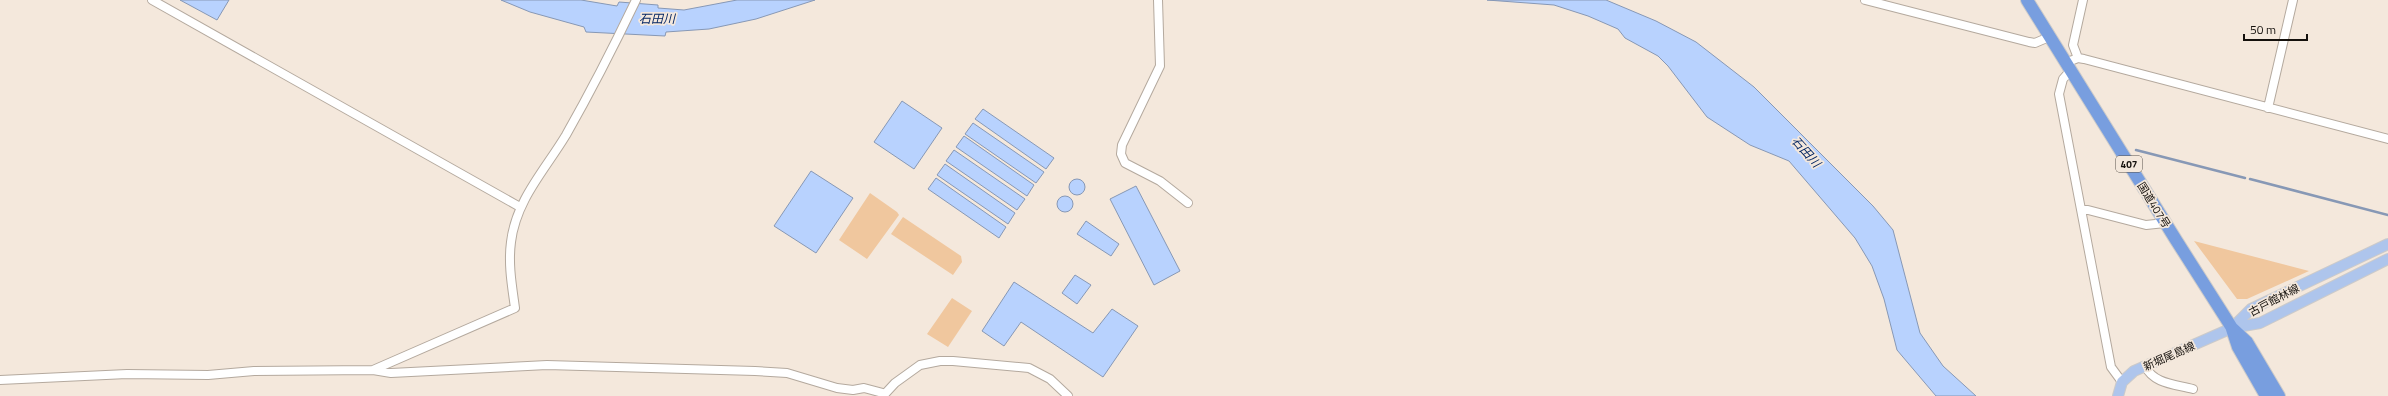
<svg xmlns="http://www.w3.org/2000/svg" width="2388" height="396" viewBox="0 0 2388 396" font-family="'Titillium Web','Noto Sans JP',sans-serif">
<rect width="100%" height="100%" fill="#f4e8dc"/>
<path fill="#f0c79e" d="M870,193L897,212L899,215L867,259L839,240Z
M903,217L961,256L962,262L953,275L891,234Z
M2194,241L2309,271L2247,299H2237Z
M952,298L972,311L948,347L927,334Z"/>
<path fill="#b8d2fe" stroke="#8798b5" d="M180,0H229L217,20Z
M501,0H581L617,6L619,2L658,5V8L684,10L737,0H815L756,19L709,29L666,32L665,36L586,32L584,27L530,12Z
M1487,0H1606L1656,21L1696,42L1754,87L1873,206L1893,230L1920,333L1943,366L1976,396H1936L1897,350L1884,299L1872,266L1855,238L1789,161L1750,145L1707,117L1668,66L1658,56L1625,38L1618,29L1588,16L1554,5Z
M902,101L942,128L914,169L874,142Z
M983,109L1054,158L1046,169L975,119Z
M973,123L1044,172L1036,183L965,134Z
M964,136L1034,185L1027,196L956,147Z
M954,150L1025,199L1017,210L946,161Z
M945,164L1015,213L1008,224L937,175Z
M811,171L853,198L816,253L774,226Z
M936,178L1006,227L999,238L928,189Z
M1069 187a8 8 0 1 1 16 0a8 8 0 1 1-16 0Z
M1136,186L1180,271L1154,285L1110,199Z
M1057 204a8 8 0 1 1 16 0a8 8 0 1 1-16 0Z
M1086,221L1119,244L1111,256L1077,234Z
M1075,275L1091,285L1077,304L1062,293Z
M1014,282L1093,333L1112,309L1138,326L1103,377L1021,322L1004,346L982,331Z"/>
<g fill="none" stroke-linecap="round" stroke-linejoin="round">
<path stroke="#8798b5" stroke-width="2.5" d="M2136,150L2245,178
M2250,179L2388,215"/>
<g stroke="#b4a99e" stroke-width="10">
<path id="minor" d="M152,0L520,207
M1158,0L1160,66L1122,145L1121,154L1125,163L1160,181L1188,203
M1865,0L2029,42L2035,43L2049,37
M2078,58L2073,45L2083,0
M2065,63L2078,58L2084,59L2388,139
M2070,71L2063,79L2059,94L2111,367L2122,382
M2268,108L2293,0
M2082,210H2088L2146,225L2165,223
M2145,366C2154,384 2174,384 2193,389
M373,370L515,308C512,286 508,264 511,242C516,200 545,170 566,135C591,91 614,46 636,0
M0,380L127,374L208,375L254,371L373,370L391,373L547,365L755,371L787,373L837,388L853,390L864,388L883,393
M883,396L895,383L920,365L940,361H953L1029,368L1050,379L1068,396"/>
</g>
<g stroke="#cbcaca" stroke-width="12">
<path id="major" d="M2232,328L2251,309L2388,244
M2118,396L2122,382L2134,371L2232,328L2260,323L2388,259"/>
</g>
<g stroke="#cbcaca" stroke-width="14">
<path id="highway" d="M2027,0L2176,240L2232,328L2247,342L2279,396
M2232,329L2238,347L2266,396"/>
</g>
<use href="#minor" stroke="#fff" stroke-width="8"/>
<use href="#major" stroke="#aec5ec" stroke-width="10"/>
<use href="#highway" stroke="#789edf" stroke-width="12"/>
</g>
<g text-anchor="middle" stroke-width="3.5" stroke-linejoin="round" paint-order="stroke">
<rect fill="#f4e8dc" stroke="#57514a" stroke-width="1" x="2116" y="156" width="26" height="16" rx="3"/>
<g font-size="10" font-weight="bold" fill="#14100c">
<text x="2129" y="168">407</text>
</g>
<g font-size="11" fill="#14100c" stroke="#f4e8dc">
<text transform="translate(2154 205) rotate(58)" y="4">国道407号</text>
<text transform="translate(2274 300) rotate(-28)" y="4">古戸館林線</text>
<text transform="translate(2169 356) rotate(-24)" y="4">新堀尾島線</text>
</g>
<g font-size="12" font-style="italic" fill="#032562" stroke="#f4e8dc">
<text x="657" y="23">石田川</text>
<text transform="translate(1806 152) rotate(48)" y="4">石田川</text>
</g>
</g>
<path d="M2244 34v6h63v-6" fill="none" stroke="#14100c" stroke-width="2"/>
<text x="2250" y="34" font-size="12" fill="#14100c" stroke="#f4e8dc" stroke-width="3" paint-order="stroke">50 m</text>
</svg>
